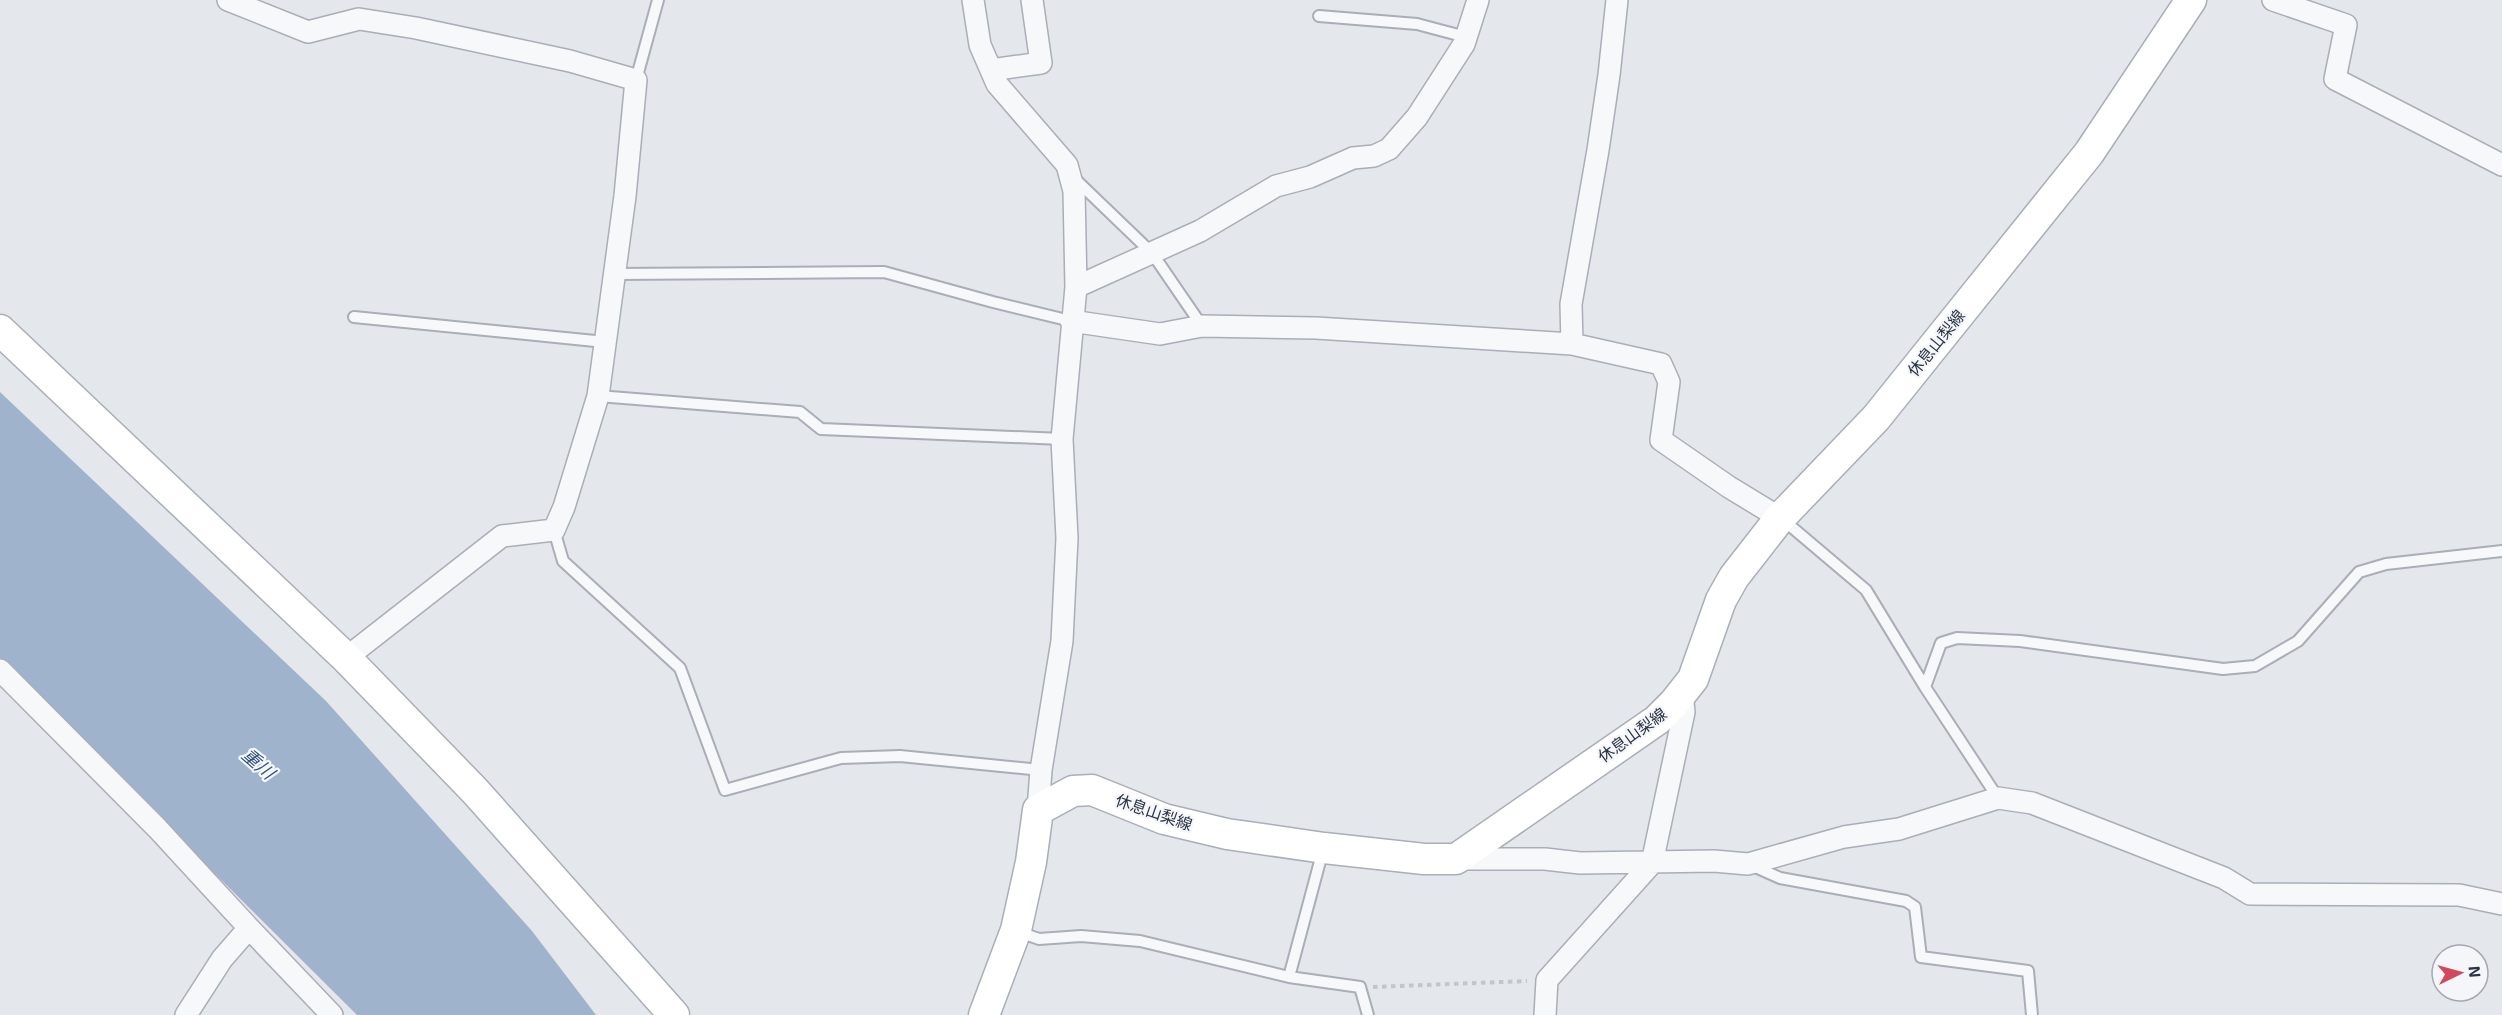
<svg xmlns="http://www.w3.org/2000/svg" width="2502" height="1015" viewBox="0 0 2502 1015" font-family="'Exo 2','Noto Sans JP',sans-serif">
<rect width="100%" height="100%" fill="#e4e7ec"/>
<path fill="#9fb4cc" d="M0,392L326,701L532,931L596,1015H357L0,660Z"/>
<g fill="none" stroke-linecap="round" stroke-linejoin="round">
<g stroke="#a9aeb7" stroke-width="14">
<path id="lane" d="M1319,16L1417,24L1466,37
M636,80L658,0
M1074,178L1152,253L1202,326
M614,274L884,272L993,302L1071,321
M354,317L605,342
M598,396L800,412L821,429L1062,439
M1781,518L1866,590L1925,687L1998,798
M554,530L563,561L680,668L725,790L841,758L900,756L1041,770
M1925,687L1941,643L1957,638L2020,641L2223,669L2255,666L2298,641L2359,572L2386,564L2502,551
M1751,865L1780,878L1906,901L1915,907L1921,957L2028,971L2032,1015
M1019,932L1039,939L1081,936L1140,941L1289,977L1360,987L1368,1015
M1289,977L1323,850"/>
</g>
<g stroke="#a9aeb7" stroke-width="24">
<path id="street" d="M228,0L308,32L359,19L416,28L570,61L636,80L625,196L598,396L564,507L554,530L502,536L346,658
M973,0L980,45L997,84L1067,165L1074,191L1076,287L1062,439L1067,538L1062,641L1041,770L1038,810
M2273,0L2346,25L2335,79L2502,165
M991,70L1041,63L1032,0
M1076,287L1200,231L1276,186L1310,177L1353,158L1374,156L1389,149L1417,117L1464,44L1478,0
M1071,321L1160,334L1202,326L1316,328L1572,344L1661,364L1669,382L1661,440L1729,487L1780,518
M1572,344L1571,304L1598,150L1609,75L1617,0
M0,670L157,828L249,928L222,959L186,1015
M1456,859H1545L1580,863L1714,861L1748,864L1844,837L1899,829L1998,798L2032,803L2224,878L2250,894L2459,895L2502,904
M249,928L332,1015
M1545,1015L1547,980L1652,863L1684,712L1682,693"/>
</g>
<g stroke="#a9aeb7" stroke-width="33">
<path id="secondary" d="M0,330L346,658L475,791L674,1015
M984,1015L1016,930L1031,862L1038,810L1073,791L1092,790L1164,819L1227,834L1324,848L1424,859H1456L1657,720L1674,703L1693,679L1721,600L1734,577L1780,518L1876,418L2089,153L2191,0"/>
</g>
<path stroke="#c2c5cb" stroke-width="4" stroke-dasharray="4.5 4.5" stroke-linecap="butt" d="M1373,987L1527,981"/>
<use href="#lane" stroke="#f7f8fa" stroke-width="10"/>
<use href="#street" stroke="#f7f8fa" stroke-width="21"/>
<use href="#secondary" stroke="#fff" stroke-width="30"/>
</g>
<g text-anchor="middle" stroke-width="4.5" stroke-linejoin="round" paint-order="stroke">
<g font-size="16" fill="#2b3445" stroke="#f4f6f9">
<text transform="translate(1936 343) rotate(-51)" y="6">休息山梨線</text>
<text transform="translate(1632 735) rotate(-36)" y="6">休息山梨線</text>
<text transform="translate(1154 812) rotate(19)" y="6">休息山梨線</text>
</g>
<g font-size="18" font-style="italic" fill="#34527a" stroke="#f4f6f9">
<text transform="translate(258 764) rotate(41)" y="6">重川</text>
</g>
</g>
<g transform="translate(2460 973) rotate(85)"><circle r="28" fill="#f4f6f9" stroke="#a4a8b1" stroke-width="1.5"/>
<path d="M0-4.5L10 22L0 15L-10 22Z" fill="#d1495b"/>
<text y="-9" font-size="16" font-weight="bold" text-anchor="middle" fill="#2b3445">N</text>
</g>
</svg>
